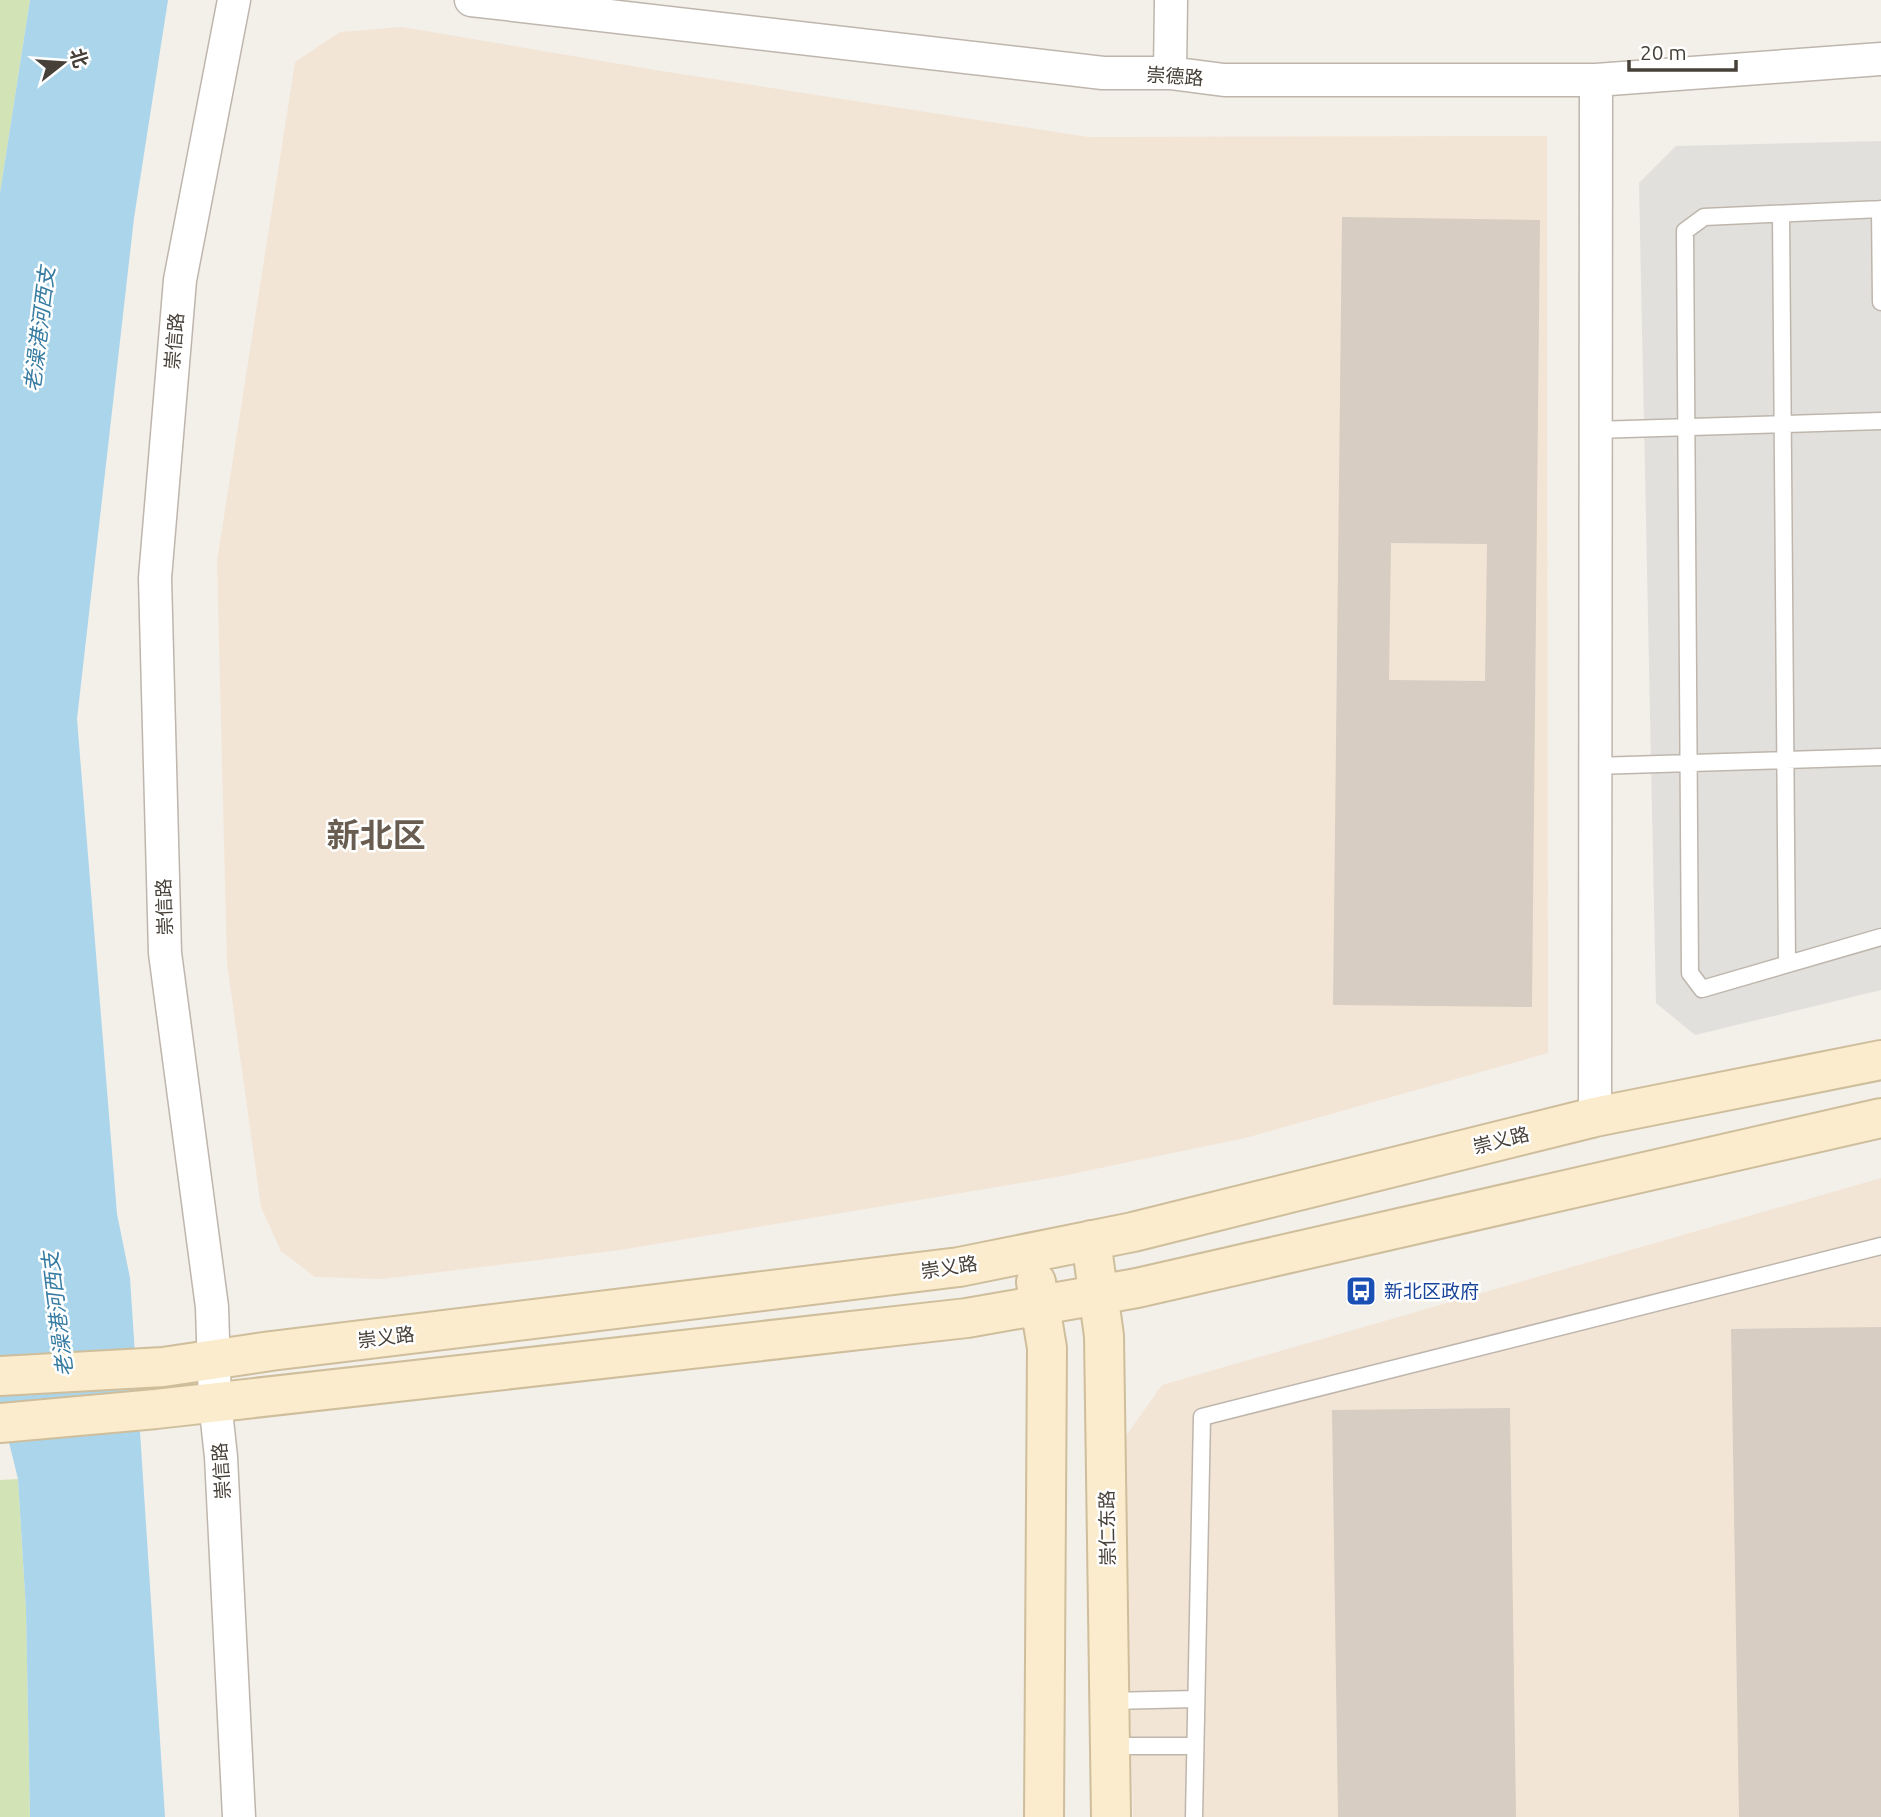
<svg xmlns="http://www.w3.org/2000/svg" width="1881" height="1817" viewBox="0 0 1881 1817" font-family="Ubuntu,'Noto Sans SC',sans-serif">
<rect width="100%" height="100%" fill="#f3efe9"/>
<path fill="#f3e5d6" d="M402,27L655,70L1088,137L1547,136L1548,1053L1245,1138L1057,1177L620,1250L383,1279L315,1277L281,1251L261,1207L227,963L217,561L295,62L340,32Z
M1881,1178V1817H1133L1123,1440L1162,1385Z"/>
<path fill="#d2e4b5" d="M0,0H30L0,193Z
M18,1479L26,1610L30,1817H0V1480Z"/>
<path fill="#e2e0dd" d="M1881,141V990L1695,1035L1656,1003L1639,183L1676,146Z"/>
<path fill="#aad5eb" d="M30,0H168L134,218L77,719L117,1214L130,1278L165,1817H30L26,1610L18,1479L0,1406V193Z"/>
<path fill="#d7cdc2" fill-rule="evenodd" d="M1342,217L1540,220L1532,1007L1333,1005ZM1391,543L1487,544L1485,681L1389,680Z
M1881,1327V1817H1739L1731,1329Z
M1510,1408L1516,1817H1338L1332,1410Z"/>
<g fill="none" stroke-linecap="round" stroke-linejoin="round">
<g stroke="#beb6ac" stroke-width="19">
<path id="lane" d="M1880,209L1881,302
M1881,209L1704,217L1685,231L1690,973L1702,989L1881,937
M1781,214L1787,964
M1595,430L1881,421
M1595,766L1881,757
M1109,1701L1196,1699
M1110,1746H1195
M1194,1817L1202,1417L1881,1246"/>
</g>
<g stroke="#beb6ac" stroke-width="35">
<path id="street" d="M234,0L180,280L155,578L165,953L212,1307L215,1402L221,1457L239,1817
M471,0L1103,73H1170L1224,80H1596L1881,59
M1170,73L1171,0
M1595,1117L1596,80"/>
</g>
<g stroke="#cfbe9c" stroke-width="42">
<path id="secondary" d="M1091,1240L1104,1336L1111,1817
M1036,1282L1047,1348L1044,1817
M0,1376L163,1367L271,1351L959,1267L1133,1232L1595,1117L1881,1060
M0,1423L156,1409L967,1318L1137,1288L1881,1118"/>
</g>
<use href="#lane" stroke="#fff" stroke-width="16"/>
<use href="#street" stroke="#fff" stroke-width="32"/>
<use href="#secondary" stroke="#faeccc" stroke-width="38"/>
</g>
<defs>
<g id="bus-square" transform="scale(1.575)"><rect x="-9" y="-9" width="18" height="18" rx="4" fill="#1a4fb4" stroke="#fff"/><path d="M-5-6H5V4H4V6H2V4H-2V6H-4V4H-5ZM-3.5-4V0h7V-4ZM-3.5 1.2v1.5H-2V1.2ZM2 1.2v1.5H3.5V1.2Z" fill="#fff"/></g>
</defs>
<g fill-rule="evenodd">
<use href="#bus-square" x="1361" y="1291"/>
</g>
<g text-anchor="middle" stroke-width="5" stroke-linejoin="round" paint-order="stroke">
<g font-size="19" fill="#464038" stroke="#fff">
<text transform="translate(1175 76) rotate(4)" y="7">崇德路</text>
<text transform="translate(174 341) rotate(-85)" y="7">崇信路</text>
<text transform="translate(164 907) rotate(-92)" y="7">崇信路</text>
<text transform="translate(1501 1140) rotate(-14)" y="7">崇义路</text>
<text transform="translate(949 1267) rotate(-9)" y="7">崇义路</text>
<text transform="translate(386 1337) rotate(-7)" y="7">崇义路</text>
<text transform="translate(221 1471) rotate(-94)" y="7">崇信路</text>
<text transform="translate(1107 1528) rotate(-91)" y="7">崇仁东路</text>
</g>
<g font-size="19" fill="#164399" stroke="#fff" text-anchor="start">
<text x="1384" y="1298">新北区政府</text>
</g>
<g font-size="21" font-style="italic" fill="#377ca2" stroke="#fff">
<text transform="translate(40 329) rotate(-83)" y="7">老澡港河西支</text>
<text transform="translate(58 1314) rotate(-97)" y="7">老澡港河西支</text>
</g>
<g font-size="33" font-weight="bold" fill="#685d50" stroke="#fff">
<text x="376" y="847">新北区</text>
</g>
</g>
<g transform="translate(63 63) rotate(73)" stroke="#ffffff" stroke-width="5" paint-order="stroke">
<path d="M0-5L12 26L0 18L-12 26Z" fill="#464038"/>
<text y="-10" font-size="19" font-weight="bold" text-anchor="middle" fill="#464038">北</text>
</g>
<path d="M1629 60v10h107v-10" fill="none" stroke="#464038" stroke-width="3.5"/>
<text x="1640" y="60" font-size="21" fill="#464038" stroke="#ffffff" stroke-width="5" paint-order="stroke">20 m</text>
</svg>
